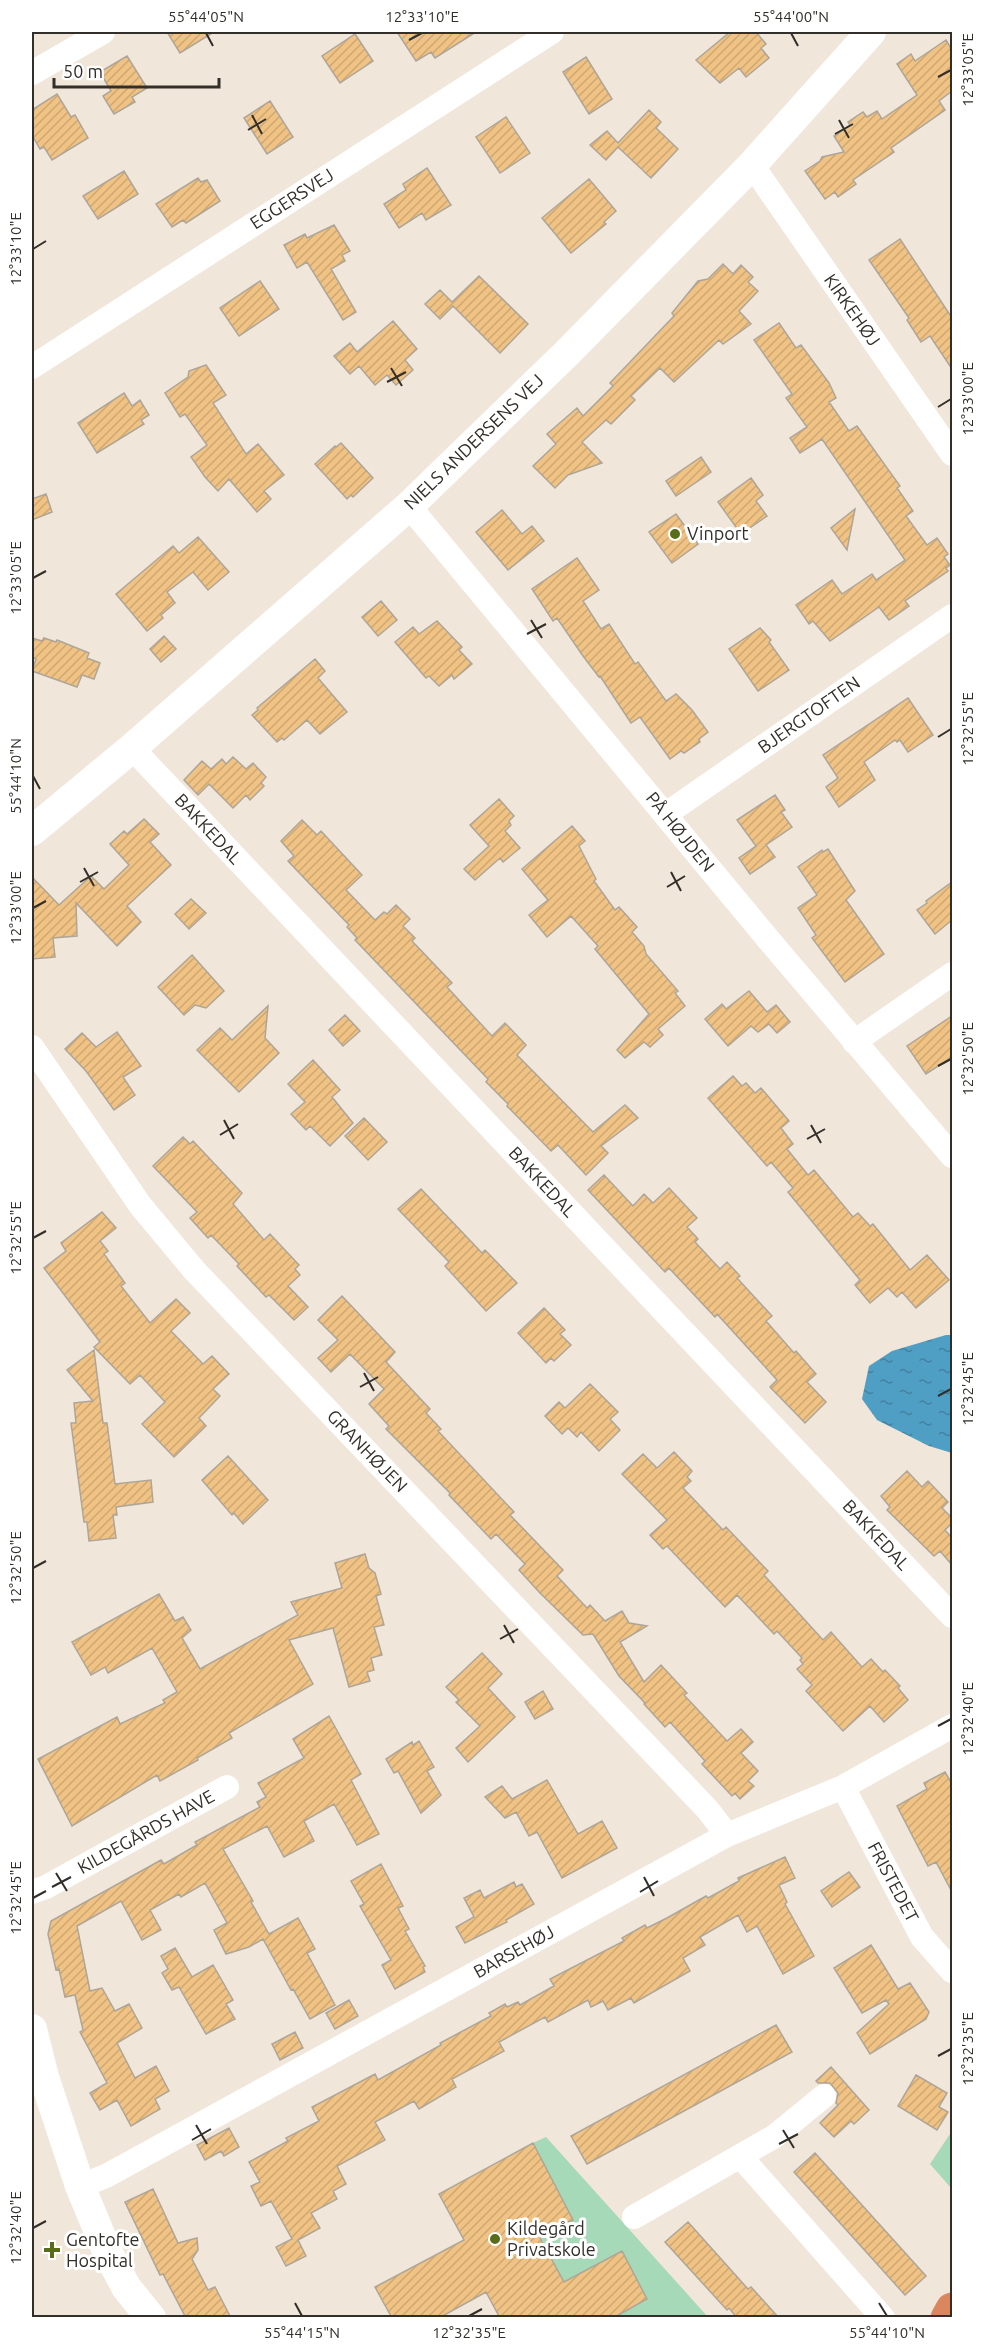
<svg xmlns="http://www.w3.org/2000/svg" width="984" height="2349" viewBox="0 0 984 2349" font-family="Ubuntu,sans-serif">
<defs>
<pattern id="water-ripples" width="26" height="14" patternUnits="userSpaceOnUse" patternTransform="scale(1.5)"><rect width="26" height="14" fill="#4f9ec4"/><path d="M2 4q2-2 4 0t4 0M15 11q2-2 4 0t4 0" fill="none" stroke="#42819f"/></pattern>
<pattern id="building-hatch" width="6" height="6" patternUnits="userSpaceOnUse" patternTransform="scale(1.5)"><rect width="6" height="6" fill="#f0c384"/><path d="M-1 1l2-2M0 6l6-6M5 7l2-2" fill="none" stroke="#cea872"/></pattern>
</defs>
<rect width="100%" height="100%" fill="#f0e6d9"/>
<path fill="#a5d9b8" d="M952,2131V2189L930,2164Z
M546,2137L708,2317H613L647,2299L622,2252L573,2300L530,2218L547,2172L533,2143Z"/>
<path fill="url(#water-ripples)" d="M946,1335H952V1453L929,1446L877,1420L862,1399L869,1366L892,1351Z"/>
<path fill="url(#building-hatch)" stroke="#aea599" stroke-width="1.5" d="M167,32H214L180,53Z
M397,32H476L435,58L431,52L416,61Z
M730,32H756L766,44L761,48L769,58L746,77L739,68L720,83L696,60Z
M355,34L373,61L340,83L322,56Z
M946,40L952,50V91L939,101L945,110L891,148L894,152L853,180L856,184L838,197L835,192L825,199L805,171L820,161L822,157L844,152L834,136L850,125L848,122L863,112L867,117L877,111L882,119L917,95L897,64L911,54L915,61Z
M127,56L147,88L132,97L135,102L114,114L103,96L111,91L100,72Z
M586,57L612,99L589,114L563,72Z
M57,94L71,117L75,115L88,138L52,160L44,147L40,149L32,135V110Z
M270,101L293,137L267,154L244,118Z
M649,110L661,122L656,128L678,149L651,178L618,147L606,160L590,145L607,131L618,143Z
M506,117L530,153L500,173L476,137Z
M427,168L451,205L426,220L422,213L399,228L384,204L406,190L403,184Z
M124,171L138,194L98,219L83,196Z
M198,178L201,182L207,180L220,201L186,223L183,220L172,227L156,204Z
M589,179L616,211L604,222L606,224L571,253L542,218Z
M334,225L350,251L342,255L345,261L331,269L356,312L343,320L307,262L297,268L284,245L305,234L307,238Z
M900,239L952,318V369L930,336L921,342L907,320L909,318L869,260Z
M723,264L733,274L741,265L753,277L748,282L758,291L739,311L751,324L723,344L719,340L674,382L660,368L631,396L635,400L611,424L606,420L582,442L602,463L568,475L555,488L533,466L556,444L547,434L577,408L583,416L613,386L610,383L674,316L672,313L698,281L708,279Z
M479,276L528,324L500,353L453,306L440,319L425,304L440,290L452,302Z
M260,281L279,309L239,336L220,308Z
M393,321L417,349L405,360L413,370L396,385L387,375L375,385L359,366L350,374L334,356L350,343L357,352Z
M779,323L796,348L801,345L829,383L836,398L829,402L849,431L857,426L900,486L897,488L913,511L906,516L927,545L937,538L948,554L944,557L950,565L946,568L948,571L905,601L909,606L889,620L879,607L830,641L813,621L809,624L796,605L832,580L842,594L872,574L876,580L905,560L822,439L800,453L790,438L807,427L786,398L792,394L754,340Z
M206,365L226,395L213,403L246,454L258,444L284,475L264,491L271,499L257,512L229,479L218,491L205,477L191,457L207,445L185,414L180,417L165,393L188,377L189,371Z
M124,393L132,406L140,400L149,415L141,420L144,424L97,453L78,423Z
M341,443L373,478L353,497L351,495L347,499L315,464L335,446L336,447Z
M701,457L711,472L676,496L666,481Z
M751,478L763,495L756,501L767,516L741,534L718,502Z
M46,494L52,512L32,520V499Z
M855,509L847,550L831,528Z
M502,510L522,534L532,526L544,541L508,570L476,532Z
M676,514L698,544L672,563L649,532Z
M198,537L229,572L208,590L193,572L167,592L175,603L161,615L163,618L147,631L116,594L173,546L179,553Z
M577,558L599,590L583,601L601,629L609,624L635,664L638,662L666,701L676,694L692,710L708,732L699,739L700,742L684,753L681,751L670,759L640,717L631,723L600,676L599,677L583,656L557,618L553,621L532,589Z
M381,601L397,620L378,636L362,617Z
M437,621L462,647L459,650L472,664L454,679L452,675L439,686L429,676L426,678L395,642L413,627L419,634Z
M760,628L771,640L769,642L789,670L758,691L729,649Z
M164,636L176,649L161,662L150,649Z
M32,638L42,641L44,638L56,642L57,640L89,653L87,658L100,663L94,679L82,675L77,687L32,671L36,659L32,657Z
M315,659L325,671L318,678L347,712L320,734L307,720L284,740L282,738L277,742L252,715L258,710L257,708Z
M908,698L933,735L908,752L900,740L897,742L895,740L864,762L875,780L839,807L826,787L838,778L823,755Z
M233,757L246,769L253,763L266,777L261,783L264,786L250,800L246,795L233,808L209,784L198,795L184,780L202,761L211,769L222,759L226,764Z
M775,795L785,810L781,812L792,827L766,845L775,857L750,874L739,858L756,846L737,820Z
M499,799L514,816L509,821L511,825L505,831L520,848L503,862L500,858L475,880L464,869L489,846L470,825Z
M144,819L159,834L150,842L171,865L127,906L141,922L117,946L76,903L77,936L53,938L55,957L32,959V877L59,905L91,876L104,889L129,865L110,844L124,831L127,834Z
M302,820L317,835L321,831L362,875L346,890L375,920L384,912L387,914L396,905L410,919L403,926L415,938L412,941L452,983L447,987L492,1036L505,1023L526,1045L517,1055L593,1132L625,1105L638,1118L601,1146L608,1153L586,1175L558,1145L551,1151L507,1106L508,1104L486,1082L488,1079L355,940L357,938L347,927L349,925L288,861L294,856L281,841Z
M572,826L585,841L579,846L596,879L594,881L615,910L619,907L637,927L632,932L644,946L646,954L678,991L675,993L685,1006L658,1029L663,1035L650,1047L644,1042L625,1058L617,1050L649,1014L595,949L598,946L571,916L547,937L529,915L548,900L522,869Z
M828,849L855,891L846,900L884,954L845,982L812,938L816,935L798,908L817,895L798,867L822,850L823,852Z
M952,882V920L935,934L917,910L927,903L926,901Z
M191,899L206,913L189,929L175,914Z
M192,955L224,991L206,1008L195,1005L184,1015L158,987Z
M749,991L767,1012L776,1005L790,1022L777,1033L769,1024L758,1032L751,1026L728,1046L705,1019L722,1004L726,1009Z
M268,1006L265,1038L279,1053L239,1092L197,1050L220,1028L232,1040Z
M345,1015L360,1031L343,1046L329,1030Z
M952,1016V1057L926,1074L907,1046Z
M117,1032L141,1066L123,1077L135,1095L114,1110L86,1071L65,1049L82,1033L96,1047Z
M313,1060L340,1090L332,1097L353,1123L330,1146L310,1126L306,1130L291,1114L305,1102L288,1084Z
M733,1076L742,1086L746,1083L755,1093L761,1088L789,1121L781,1128L793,1144L787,1149L808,1175L814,1170L853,1217L858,1213L870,1226L873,1224L910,1270L927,1255L949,1280L916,1308L902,1292L897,1297L888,1288L870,1303L855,1285L860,1280L788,1192L793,1188L771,1162L767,1166L708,1098Z
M364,1118L387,1142L368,1160L345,1136Z
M183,1137L190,1144L193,1141L242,1193L233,1204L264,1240L270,1234L299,1265L295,1269L300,1275L288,1286L308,1307L294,1320L269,1295L266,1297L237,1266L239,1264L211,1235L208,1238L190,1218L197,1212L153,1166Z
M604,1175L633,1206L644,1194L653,1203L669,1188L697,1218L687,1227L698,1239L695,1242L720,1269L727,1262L740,1276L737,1278L772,1316L766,1321L794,1353L796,1351L816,1374L807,1382L826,1402L805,1423L770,1387L777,1380L717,1314L715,1317L669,1268L665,1272L588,1190Z
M421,1189L482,1253L485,1250L517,1283L486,1311L445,1266L449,1262L398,1209Z
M102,1212L116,1228L100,1241L108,1251L104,1254L125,1283L121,1286L150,1323L176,1299L190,1313L171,1331L203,1364L212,1356L229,1374L213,1389L220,1396L199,1418L206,1426L174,1457L142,1424L165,1402L140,1375L130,1384L94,1347L100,1342L44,1268L66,1251L61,1243Z
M342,1296L395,1352L386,1362L430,1409L426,1413L441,1429L438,1431L514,1512L510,1515L563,1570L557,1576L587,1608L590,1605L605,1621L622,1611L629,1623L647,1626L620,1642L644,1682L661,1665L687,1693L684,1695L727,1741L741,1729L753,1742L741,1753L758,1771L748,1781L754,1786L740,1799L735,1793L732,1796L702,1764L705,1761L670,1722L665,1727L644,1704L645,1703L619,1676L593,1634L583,1635L540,1593L519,1570L525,1564L496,1534L491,1539L449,1495L450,1493L386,1429L389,1426L369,1404L384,1389L350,1354L331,1372L318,1358L338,1340L318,1320Z
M544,1308L565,1330L560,1334L571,1345L554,1361L551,1358L546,1363L518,1333Z
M94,1350L103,1423H107L115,1484L151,1480L153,1502L116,1507L117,1515H113L116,1538L89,1541L87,1522H84L71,1423H76L74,1403L93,1401L67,1370Z
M590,1384L618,1412L610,1419L620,1430L599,1451L581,1432L577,1437L568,1428L562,1434L545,1416L559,1402L565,1408Z
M674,1452L692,1471L687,1477L691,1481L683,1488L723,1530L726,1527L768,1571L764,1575L823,1640L831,1632L862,1667L871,1659L883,1672L885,1670L900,1686L898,1688L908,1700L884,1722L870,1706L843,1731L806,1691L812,1685L797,1669L803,1664L800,1660L802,1658L777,1631L774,1634L737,1595L725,1607L667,1546L663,1549L650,1535L667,1520L622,1474L643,1454L657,1468Z
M228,1456L268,1500L243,1524L234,1513L232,1515L202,1480Z
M907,1471L922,1487L928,1481L948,1502L942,1508L952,1518V1523L945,1530L952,1538V1565L940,1551L934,1556L887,1510L890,1507L881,1496Z
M365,1554L369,1568L375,1573L381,1594L376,1596L384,1625L374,1627L382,1655L371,1658L374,1670L367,1672L370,1681L349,1687L333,1628L289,1640L313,1684L229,1733L232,1738L197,1758L198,1760L160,1781L157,1775L72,1826L38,1759L117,1717L120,1724L165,1703L163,1700L177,1692L152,1648L108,1673L105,1667L91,1675L72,1642L159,1594L175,1621L183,1617L191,1630L182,1638L200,1669L298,1615L291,1602L342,1588L335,1563Z
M482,1653L502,1674L488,1688L515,1717L468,1762L456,1748L480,1726L456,1702L459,1700L446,1687Z
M543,1691L553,1709L535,1719L525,1702Z
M329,1716L361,1774L351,1780L379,1834L357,1845L334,1804L304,1821L314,1841L284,1857L267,1826L223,1849L253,1901L251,1902L269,1934L298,1918L315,1949L307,1953L335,2005L310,2019L293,1989L291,1990L263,1939L249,1947L226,1954L214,1930L227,1923L205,1883L181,1897L179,1894L150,1910L161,1930L142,1940L121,1901L77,1926L90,1991L102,1988L115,2011L129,2004L142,2028L117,2043L135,2078L156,2066L169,2091L155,2099L160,2109L131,2126L117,2100L100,2110L90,2093L107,2083L80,2032L83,2030L75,1995L65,1997L59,1969L56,1970L48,1934L51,1921L161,1860L164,1864L197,1845L195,1842L260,1807L257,1802L266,1797L258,1783L304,1758L293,1739Z
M419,1741L434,1767L427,1771L441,1795L421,1813L398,1771L394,1773L386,1759L412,1742L413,1745Z
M945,1772L952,1784V1892L936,1862L928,1866L897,1806L927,1789L924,1783Z
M547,1780L578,1834L602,1821L617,1848L562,1878L537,1832L529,1836L516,1812L505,1818L485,1797L502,1786L512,1799Z
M785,1857L795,1878L779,1885L787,1902L785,1904L814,1956L783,1974L757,1926L747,1932L738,1915L700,1937L705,1945L683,1958L690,1971L634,2003L631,1998L608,2010L603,2001L591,2007L588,2000L548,2022L545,2017L499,2042L504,2051L452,2079L456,2087L419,2109L414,2101L375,2122L385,2140L337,2166L346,2184L333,2191L337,2199L311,2213L320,2228L298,2240L306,2256L286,2266L276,2247L292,2239L271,2201L261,2206L251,2186L260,2182L249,2162L288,2141L286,2138L319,2121L312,2107L375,2074L378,2080L441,2045L440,2043L491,2016L489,2013L505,2004L507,2007L518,2002L520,2005L554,1986L550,1979L624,1941L622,1938L631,1933L645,1925L647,1928L667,1918L706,1896L708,1898L739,1881L738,1878Z
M381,1864L403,1906L398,1908L409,1929L405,1931L425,1966L423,1967L425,1972L395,1989L382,1965L391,1960L360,1906L364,1904L351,1881Z
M849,1872L860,1887L832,1907L821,1891Z
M514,1882L516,1887L522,1884L534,1904L506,1920L507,1922L465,1943L456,1927L474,1917L464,1898L480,1890L484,1898Z
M871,1945L898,1989L910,1983L929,2012L926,2019L870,2054L857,2033L889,2004L886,2000L862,2013L834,1968Z
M175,1948L192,1977L213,1965L233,2000L226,2004L235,2019L206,2034L179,1987L172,1990L162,1973L168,1969L161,1956Z
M349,2000L358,2016L335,2029L326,2013Z
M776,2025L792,2052L587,2164L571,2136Z
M295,2032L303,2048L280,2060L272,2044Z
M831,2067L869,2110L854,2124L851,2121L834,2137L820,2123L838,2105L836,2103L838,2093L830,2083H818L816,2081Z
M916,2075L947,2093L939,2107L948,2112L937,2130L898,2106Z
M229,2128L239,2147L224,2156L221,2151L205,2160L197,2145Z
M533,2143L573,2220L540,2238L564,2282L622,2251L647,2299L613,2318H500L486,2292L439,2318H392L375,2287L464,2240L439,2194Z
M815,2153L926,2276L905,2295L794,2172Z
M153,2189L178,2243L197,2238L198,2250L192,2259L208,2290L215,2287L231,2318H186L163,2274L160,2275L125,2202Z
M688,2222L748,2289L751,2287L779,2318H737L729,2308L727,2310L665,2242Z"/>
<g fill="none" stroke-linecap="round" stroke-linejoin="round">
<path stroke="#fff" stroke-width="24" d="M32,73L103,32
M752,165L952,454
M32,367L552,32
M409,506L768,939L952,1156
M132,748L952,1616
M666,814L952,616
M854,1042L952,974
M32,1047L140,1205L194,1270L708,1810L727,1835
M843,1787L922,1937L952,1971
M32,1892L46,1887L227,1787
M740,2156L883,2318
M80,2186L106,2176L727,1835L843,1787L952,1726
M634,2217L775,2136L824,2096"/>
<path stroke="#fff" stroke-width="30" d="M32,831L132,748L409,506L567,353L752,165L871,32
M32,2029L44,2077L80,2186L107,2251L126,2287L151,2318"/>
<path stroke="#da875f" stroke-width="33" d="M947,2318L952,2309"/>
</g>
<path fill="none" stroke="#322e29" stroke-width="2" d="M206,33L213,46M791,33L798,46M409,40L422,33M938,77L951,70M252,115L262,134M839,120L849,138M248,130L266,119M835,134L853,124M33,249L46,241M391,368L402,386M387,382L406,372M938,407L951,399M33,578L46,571M531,620L542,638M527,634L546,624M938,737L951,729M33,776L40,789M84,868L94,886M671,872L681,891M80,882L98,872M667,887L685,876M33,908L46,901M938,1066L951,1059M224,1120L234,1139M811,1125L821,1143M220,1135L238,1124M807,1139L825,1129M33,1238L46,1231M364,1373L374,1391M360,1387L378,1377M938,1396L951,1389M33,1568L46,1561M504,1625L514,1643M500,1639L518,1629M938,1726L951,1719M56,1873L67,1891M644,1877L654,1896M52,1887L71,1877M640,1892L658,1881M33,1898L46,1891M938,2056L951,2049M196,2125L207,2144M783,2130L794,2148M192,2140L211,2129M779,2144L798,2134M33,2228L46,2221M295,2303L302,2316M879,2303L887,2316M469,2316L482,2309"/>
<g fill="#596c1a" stroke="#fff" stroke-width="2">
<circle cx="675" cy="534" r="6"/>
<circle cx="495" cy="2239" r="6"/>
<path d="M49 2241h6v6h6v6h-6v6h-6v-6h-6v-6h6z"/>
</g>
<g text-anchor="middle" stroke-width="6" stroke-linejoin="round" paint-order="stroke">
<g font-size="18" fill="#322e29" stroke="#fff">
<text transform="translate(292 199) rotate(-33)" y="6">EGGERSVEJ</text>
<text transform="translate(852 310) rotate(55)" y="6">KIRKEHØJ</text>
<text transform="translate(474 442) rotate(-44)" y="6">NIELS ANDERSENS VEJ</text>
<text transform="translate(809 715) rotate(-35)" y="6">BJERGTOFTEN</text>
<text transform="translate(208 829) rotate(47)" y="6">BAKKEDAL</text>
<text transform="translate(680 832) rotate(51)" y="6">PÅ HØJDEN</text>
<text transform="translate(542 1182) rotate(47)" y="6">BAKKEDAL</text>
<text transform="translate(367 1451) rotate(46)" y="6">GRANHØJEN</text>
<text transform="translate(876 1535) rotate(47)" y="6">BAKKEDAL</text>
<text transform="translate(146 1832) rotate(-29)" y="6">KILDEGÅRDS HAVE</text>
<text transform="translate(893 1882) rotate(62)" y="6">FRISTEDET</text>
<text transform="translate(514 1952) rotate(-29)" y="6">BARSEHØJ</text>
</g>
<g font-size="18" fill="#322e29" stroke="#fff" text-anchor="start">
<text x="687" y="540">Vinport</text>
<text x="507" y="2235">Kildegård<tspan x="507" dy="21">Privatskole</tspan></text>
<text x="66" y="2246">Gentofte<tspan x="66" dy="21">Hospital</tspan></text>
</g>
</g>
<rect width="984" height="2349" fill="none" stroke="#ffffff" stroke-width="66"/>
<path d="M54 78v9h165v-9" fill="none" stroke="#322e29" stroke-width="3"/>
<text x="63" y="78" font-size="18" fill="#322e29" stroke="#ffffff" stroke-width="4.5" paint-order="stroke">50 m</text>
<rect x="33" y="33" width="918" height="2283" fill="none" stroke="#322e29" stroke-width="2"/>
<g font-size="15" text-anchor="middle" fill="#322e29">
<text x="206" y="22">55°44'05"N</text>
<text x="422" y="22">12°33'10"E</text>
<text x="791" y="22">55°44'00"N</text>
<text transform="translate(968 70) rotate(-90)" y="5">12°33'05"E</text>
<text transform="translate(16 249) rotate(-90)" y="5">12°33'10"E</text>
<text transform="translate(968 399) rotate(-90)" y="5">12°33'00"E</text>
<text transform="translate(16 578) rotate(-90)" y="5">12°33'05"E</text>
<text transform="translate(968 729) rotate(-90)" y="5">12°32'55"E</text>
<text transform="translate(16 776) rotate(-90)" y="5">55°44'10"N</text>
<text transform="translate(16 908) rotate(-90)" y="5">12°33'00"E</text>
<text transform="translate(968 1059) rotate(-90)" y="5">12°32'50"E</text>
<text transform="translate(16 1238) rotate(-90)" y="5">12°32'55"E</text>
<text transform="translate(968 1389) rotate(-90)" y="5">12°32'45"E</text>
<text transform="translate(16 1568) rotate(-90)" y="5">12°32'50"E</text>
<text transform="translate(968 1719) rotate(-90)" y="5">12°32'40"E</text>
<text transform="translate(16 1898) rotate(-90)" y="5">12°32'45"E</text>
<text transform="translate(968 2049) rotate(-90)" y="5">12°32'35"E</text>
<text transform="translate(16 2228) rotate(-90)" y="5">12°32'40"E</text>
<text x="302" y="2338">55°44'15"N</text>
<text x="469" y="2338">12°32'35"E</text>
<text x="887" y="2338">55°44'10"N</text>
</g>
</svg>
